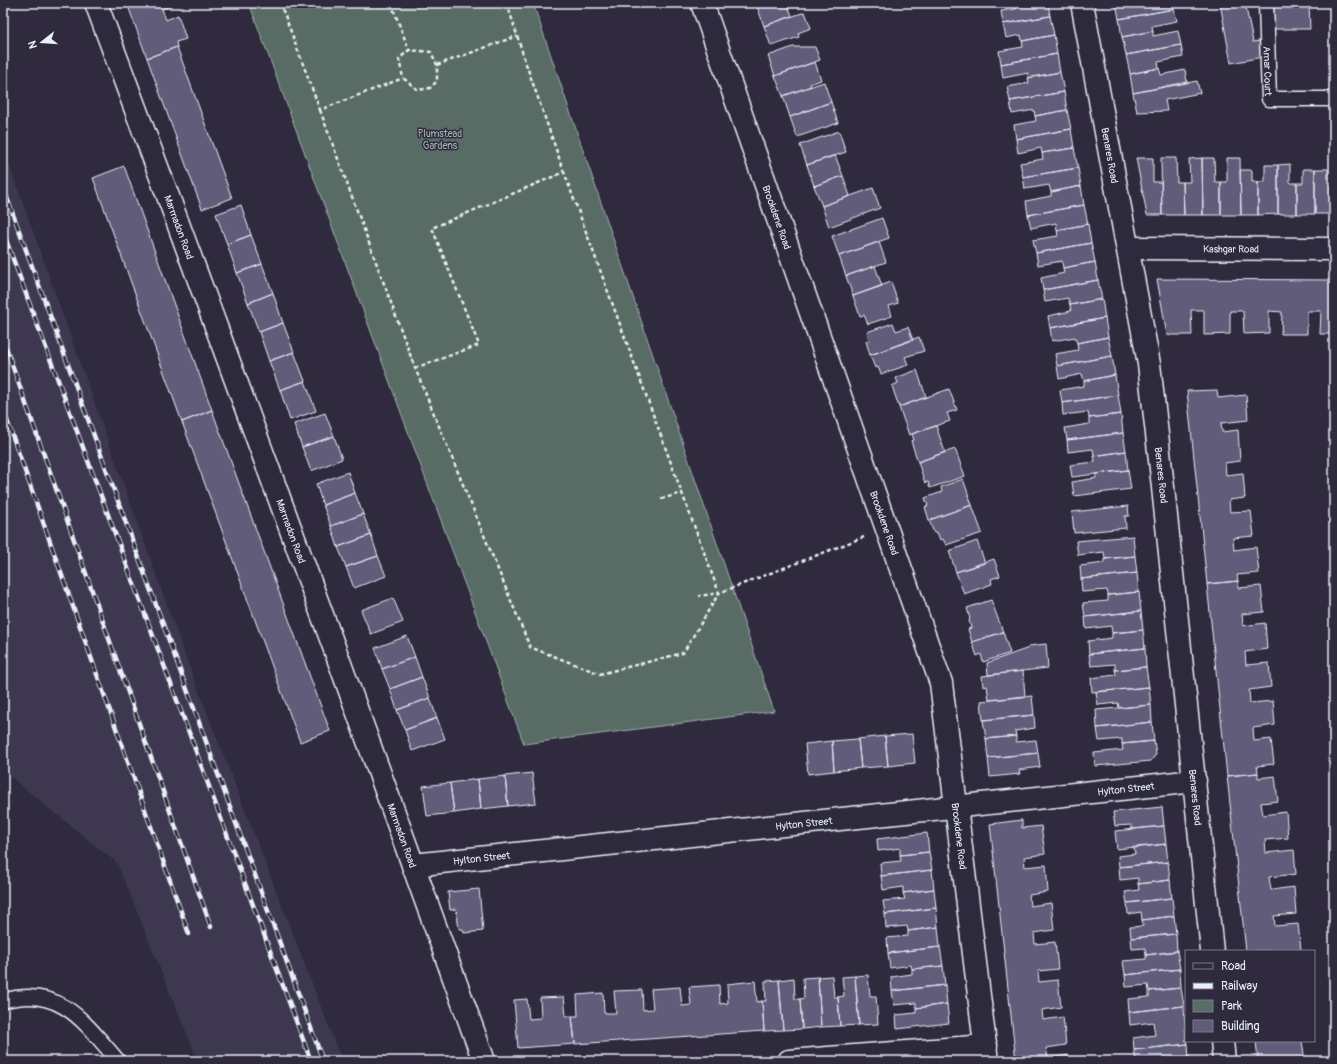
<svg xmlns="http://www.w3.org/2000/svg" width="1337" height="1064" viewBox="0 0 1337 1064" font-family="Pangolin,sans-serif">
<rect width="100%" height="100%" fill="#2f2a3d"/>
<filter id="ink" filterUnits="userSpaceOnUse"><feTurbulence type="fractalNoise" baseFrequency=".025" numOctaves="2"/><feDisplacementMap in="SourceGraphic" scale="8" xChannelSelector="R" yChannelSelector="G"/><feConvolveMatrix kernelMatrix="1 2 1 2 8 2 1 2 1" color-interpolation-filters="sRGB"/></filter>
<g filter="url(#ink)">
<path fill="#3e394f" d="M3,148L187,661L342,1061H198L117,863L3,771Z"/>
<path fill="#596c65" stroke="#a0aeae" d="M249,3H533L774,711L524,744Z"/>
<path fill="#605c7a" stroke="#e8f1f8" d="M127,3H174V5L162,9L166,20L178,15L186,39L176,42L177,47L147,58Z
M765,3H787L792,16L764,26L757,6Z
M1015,3H1048L1050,16L1003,24L1001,11L1016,9Z
M1116,3H1173L1174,9L1119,19Z
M1220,3H1245L1253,42L1259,41L1262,57L1231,63Z
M1272,3H1309L1310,29H1272Z
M1174,9L1177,21L1152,26L1153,31L1122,37L1119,19Z
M805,12L811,28L798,33L799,37L771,46L764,26Z
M1050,16L1054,35L1022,41L1021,35L1006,38L1003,24Z
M1153,31V36L1178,31L1181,45L1126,55L1122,37Z
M1054,35L1057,54L1001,64L999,51L1023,47L1022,41Z
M1181,45L1183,57L1158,62L1159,68L1130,74L1126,55Z
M177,47L232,198L202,209L147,58Z
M793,47H815L820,60L775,76L768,56Z
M1057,54L1060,72L1028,78V73L1003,78L1001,64Z
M815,62L821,80L810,84L811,86L783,96L775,76Z
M1159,68L1161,75L1185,70L1187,82L1133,93L1130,74Z
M1060,72L1064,92L1010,101L1007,87L1029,83L1028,78Z
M1197,81L1200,93L1165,100L1167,111L1137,112L1133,93Z
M824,82L831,102L790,117L783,96Z
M1064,92L1067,110L1035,116L1034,110L1012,114L1010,101Z
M831,102L838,123L797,137L790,117Z
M1067,110L1071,129L1016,139L1014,125L1036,121L1035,116Z
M1071,129L1074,148L1042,153L1041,148L1018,153L1016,139Z
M839,131L846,152L807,165L800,145Z
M1074,148L1078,168L1023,177L1020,163L1043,159L1042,153Z
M835,155L843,176L814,186L807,165Z
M1136,158H1153V182H1161L1162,215H1147Z
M1161,158H1176L1177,182H1183L1184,215H1162Z
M1202,158L1203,215H1184L1183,182H1190L1189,159Z
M1202,158H1214L1215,182H1221V215H1203Z
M1227,158H1240L1241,215H1221V182H1227Z
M1290,164V183H1297V214H1278V165Z
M1265,165H1278V214L1258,215V182H1265Z
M124,166L212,410L182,422L93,178Z
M1078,168L1081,186L1051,192L1049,185L1025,189L1023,177Z
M1303,169H1315V214H1297V183H1303Z
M1315,169H1328V183H1334V214H1315Z
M1240,170H1252V182H1258V215H1241Z
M843,176L850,196L822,206L814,186Z
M1081,186L1084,205L1028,215L1026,201L1051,196V192Z
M873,188L880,208L829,227L822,206Z
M241,205L251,235L227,244L216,214Z
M1084,205L1088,224L1057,230L1056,223L1031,228L1028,215Z
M882,218L889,238L839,256L832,236Z
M1088,224L1091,243L1036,253L1033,240L1058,236L1057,230Z
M251,235L262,264L237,273L227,244Z
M879,242L886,262L846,276L839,256Z
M1091,243L1095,262L1063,268L1062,261L1038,265L1036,253Z
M1095,262L1098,280L1043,290L1041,278L1064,273L1063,268Z
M262,264L273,293L248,303L237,273Z
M875,266L882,286L853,296L846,276Z
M1157,279L1334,280V334H1320L1321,311H1307V334H1281L1282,312L1269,311V333L1244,334L1243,311H1230V334L1204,335V310H1191L1192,335H1167Z
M1098,280L1102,299L1070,305L1068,298L1045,302L1043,290Z
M891,282L898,303L889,306L892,316L868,324L864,315L860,316L853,296Z
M273,293L283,323L259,332L248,303Z
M1102,299L1105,318L1050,328L1048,316L1071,311L1070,305Z
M1105,318L1108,337L1077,343L1075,337L1052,341L1050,328Z
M283,323L294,352L269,361L259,332Z
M893,323L896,331L908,327L913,340L870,355L866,341L869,340L867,332Z
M919,337L924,351L905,357L908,365L881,374L878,367L875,368L870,355Z
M1108,337L1112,356L1057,366L1055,354L1078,350L1077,343Z
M294,352L305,381L280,390L269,361Z
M1112,356L1115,375L1084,381L1082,374L1059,379L1057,366Z
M917,370L926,397L899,407L892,386L898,383L896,378Z
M1115,375L1118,395L1062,403L1060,390L1084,386V381Z
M305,381L316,411L290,420L280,390Z
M949,389L957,410L947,413L950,421L909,435L899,407Z
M1217,390L1218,398L1246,395L1248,420L1221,423L1222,432L1238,430L1240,461L1225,463L1226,475L1243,473L1245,498L1229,500L1230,512L1251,511L1254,536L1233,538L1234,550L1256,547L1259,573L1237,575L1238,581L1207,584L1187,391Z
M1118,395L1121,414L1089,418L1088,412L1063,415L1062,403Z
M212,410L330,731L300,742L182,422Z
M325,413L334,436L302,447L294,424Z
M1121,414L1123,433L1067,440L1065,428L1089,424V418Z
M936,426L945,452L918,462L911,441L914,440L912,434Z
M1123,433L1126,451L1094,456L1093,449L1068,452L1067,440Z
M334,436L342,459L311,471L302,447Z
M955,449L965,476L930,488L928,482L925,483L918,462Z
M1126,451L1128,470L1072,477L1070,465L1095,462L1094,456Z
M1128,470L1131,489L1074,496L1072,482L1096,478V474Z
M348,472L355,493L323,505L316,484Z
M963,479L972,505L929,520L925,507L928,506L925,498L942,492L941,487Z
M355,493L363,514L331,526L323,505Z
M972,505L982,533L946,545L943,539L940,540L937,532L934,533L929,520Z
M1128,506L1129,516H1125L1126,528L1074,533L1072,512Z
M363,514L371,535L338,547L331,526Z
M371,535L378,556L346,567L338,547Z
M1133,536L1135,556L1105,559L1104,552L1078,555L1076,541Z
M977,541L985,563L956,572L949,551Z
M378,556L386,576L354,588L346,567Z
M1135,556L1137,573L1081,579L1080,566L1105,563V559Z
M994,559L1000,576L991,579L992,584L964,594L956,572Z
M1137,573L1139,592L1108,595L1107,590L1082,592L1081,579Z
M1238,581V588L1261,586L1264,612L1242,614L1243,626L1265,623L1267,649L1245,652L1246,665L1269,663L1271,687L1249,690L1250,703L1273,701L1275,725L1253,728L1254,741L1271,739L1274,764L1257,766L1258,773L1227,776L1207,584Z
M1139,592L1141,611L1085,617L1083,603L1108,601V595Z
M393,598L403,622L371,634L361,610Z
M991,600L1003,632L972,642L968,629L971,628L969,620L970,619L967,608Z
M1141,611L1143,630L1112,633L1111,626L1086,629L1085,617Z
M1143,630L1145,648L1089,654L1088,641L1112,638V633Z
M1003,632L1010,653L983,662L981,654L977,656L972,642Z
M407,636L415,657L382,669L375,648Z
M1046,644L1048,668L988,675L987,663L1029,648V646Z
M1145,648L1146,667L1115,670V664L1091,666L1089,654Z
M415,657L422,677L390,689L382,669Z
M1146,667L1149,687L1092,692L1091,678L1116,675L1115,670Z
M1023,671L1025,696L989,700L987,686L983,687L982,676Z
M422,677L430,698L397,710L390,689Z
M1149,687L1151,705L1119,708L1118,703L1098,705L1096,692Z
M1032,696L1034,715L983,720L981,701Z
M430,698L437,718L405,730L397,710Z
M1151,705L1152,722L1097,728L1096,710Z
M1034,715L1035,728L1015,731L1016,736L986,739L983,720Z
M437,718L445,739L412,751L405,730Z
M1152,722L1154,741L1122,744V739L1099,741L1097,728Z
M912,734L915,763L888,766L885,736Z
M885,736L888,766L861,768L858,739Z
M1016,736V742L1036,740L1038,753L988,758L986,739Z
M858,739L861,768L834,771L832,741Z
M832,741L834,771L808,774L805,744Z
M1154,741L1156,754L1151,761L1095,766L1094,753L1123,750L1122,744Z
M1038,753L1040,767L1019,770L1020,774L990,777L988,758Z
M532,773L536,803L508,806L505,776Z
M1258,773V778L1275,776L1278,801L1261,803L1263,815L1286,812L1288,838L1265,840L1266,853L1294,850L1296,874L1269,877L1271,890L1294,887L1296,914L1274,916L1275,926L1298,924L1301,950L1246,951L1227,776Z
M505,776L508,806L481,809L478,779Z
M478,779L481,809L454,813L450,783Z
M450,783L454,813L427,816L423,786Z
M1162,807L1164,826L1132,829L1131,825L1115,826L1113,812Z
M1022,820V828L1041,826L1045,854L1024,857L1025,867L1046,865L1048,892L1029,895L1030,906L1051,903L1054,930L1034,933L1035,944L1055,942L1058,969L1038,971L1039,982L1058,980L1061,1007L1042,1010L1043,1020L1063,1017L1066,1045L1046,1048L1048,1058L1068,1055V1061H1016L990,824Z
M1164,826L1166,844L1117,849L1115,831Z
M927,833L929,852L900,855V848L878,851L877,839Z
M1166,844L1168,862L1119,867L1118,856L1135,854L1134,848Z
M929,852L932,870L881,876L880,863L901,861L900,855Z
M1168,862L1170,880L1138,884V878L1120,880L1119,867Z
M932,870L934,889L903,893V887L883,890L881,876Z
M1170,880L1172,898L1127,903L1125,892L1139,890L1138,884Z
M479,889L483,931L464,933L463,929H459L456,909L450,910L448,892Z
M934,889L936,908L885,914L883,901L905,899L903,893Z
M1172,898L1174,916L1142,920L1141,912L1128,914L1127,903Z
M936,908L938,927L908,931L907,926L886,928L885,914Z
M1174,916L1176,934L1131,938L1130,927L1143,926L1142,920Z
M938,927L940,947L888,953L887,938L908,936V931Z
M1176,934L1177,951L1146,955L1145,948L1132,949L1131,938Z
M940,947L943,966L912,969L911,965L890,968L888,953Z
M1177,951L1180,969L1125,975L1123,961L1146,959V955Z
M943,966L945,985L892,991L891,977L912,974V969Z
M1180,969L1181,988L1149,991L1148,985L1126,987L1125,975Z
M868,975L870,996H876L878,1024L859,1025L855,976Z
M832,976L834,997H838L840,1026L821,1027L818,977Z
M855,976L859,1025L840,1026L838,997L844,996L842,977Z
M818,977L821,1027L802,1029L800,999L804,998L803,978Z
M794,978L795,999H800L802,1029L783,1030L779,980Z
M779,980L783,1030L764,1031L762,1001H766L765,981Z
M755,981L757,1002L762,1001L764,1031L575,1044L572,1016H578L577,995L603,993L604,1013H616L614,991L642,990L643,1010L653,1009L651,989L680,987L682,1006L691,1005L689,987L719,985L720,1004L728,1003L727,984Z
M945,985L947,1004L916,1008V1003L894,1005L892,991Z
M1181,988L1184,1006L1129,1012L1128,999L1149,997V991Z
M564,997L566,1016H572L575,1044L518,1048L514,1000L527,999L529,1019L541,1018L540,998Z
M947,1004L949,1023L897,1029L896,1015L916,1013V1008Z
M1184,1006L1186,1041H1187L1188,1044L1134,1050L1133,1038L1155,1035L1153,1022L1130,1025L1129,1012Z
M1256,1041H1302L1305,1061H1258Z
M1188,1044L1189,1061H1158V1060L1136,1061L1134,1050Z"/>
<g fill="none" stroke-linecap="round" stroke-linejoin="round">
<g stroke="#e8f1f8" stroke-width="17">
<g id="service">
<path id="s1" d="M1266,3L1269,99H1334"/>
<path d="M3,1001C60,984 85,1023 118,1061"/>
</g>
</g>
<g stroke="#e8f1f8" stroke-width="25">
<g id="minor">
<path id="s2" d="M96,3L172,207L334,647L484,1061"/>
<path id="s3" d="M702,3L941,683L987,1061"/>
<path id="s4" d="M1082,3L1149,364L1162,478L1212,951"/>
<path id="s5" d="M1128,248L1334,249"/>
<path id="s6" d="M413,865L1195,781"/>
<path d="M1222,1041L1224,1061"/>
<path d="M789,1061L986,1046"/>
</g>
</g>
<path stroke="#e8f1f8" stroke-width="2.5" stroke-dasharray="4 3" stroke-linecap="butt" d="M279,3L284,13L320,110L403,78
M391,3L409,50L399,59L403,78L418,90L430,88L437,81V65L431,52L409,50
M507,3L525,61L564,172
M437,65L517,36
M320,110L415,368L530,647L600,674L683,653L719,593L864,537
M415,368L479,345L432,228L564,172L682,493
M661,499L682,493L719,593L699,596"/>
<use href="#service" stroke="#2f2a3d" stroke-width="14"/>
<use href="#minor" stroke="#2f2a3d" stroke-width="22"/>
<g stroke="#e8f1f8" stroke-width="4.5">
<path id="rail" d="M3,187L323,1061
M3,232L311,1061
M3,339L211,927
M3,409L189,934"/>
</g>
<use href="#rail" stroke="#2f2a3d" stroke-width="3" stroke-dasharray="9" stroke-linecap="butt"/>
</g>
</g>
<g text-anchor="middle" stroke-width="3" stroke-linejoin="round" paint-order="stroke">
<g font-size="10" fill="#e8f1f8" stroke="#2f2a3d">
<text dy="4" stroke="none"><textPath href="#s1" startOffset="68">Amar Court</textPath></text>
<text dy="4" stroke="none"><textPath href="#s4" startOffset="155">Benares Road</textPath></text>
<text dy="4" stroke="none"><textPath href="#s3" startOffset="227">Brookdene Road</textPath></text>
<text dy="4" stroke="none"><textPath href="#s2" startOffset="239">Marmadon Road</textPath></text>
<text dy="4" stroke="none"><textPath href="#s5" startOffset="103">Kashgar Road</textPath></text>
<text dy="4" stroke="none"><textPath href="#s4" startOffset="479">Benares Road</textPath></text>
<text dy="4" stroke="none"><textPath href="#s3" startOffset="551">Brookdene Road</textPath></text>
<text dy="4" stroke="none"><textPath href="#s2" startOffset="563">Marmadon Road</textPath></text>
<text dy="4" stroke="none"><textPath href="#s6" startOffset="717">Hylton Street</textPath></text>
<text dy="4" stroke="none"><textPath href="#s4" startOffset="803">Benares Road</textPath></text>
<text dy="4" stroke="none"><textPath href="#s6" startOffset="393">Hylton Street</textPath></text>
<text dy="4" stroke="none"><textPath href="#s2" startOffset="887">Marmadon Road</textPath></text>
<text dy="4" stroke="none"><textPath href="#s3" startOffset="875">Brookdene Road</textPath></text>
<text dy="4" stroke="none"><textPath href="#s6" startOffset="69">Hylton Street</textPath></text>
</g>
<g font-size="10" fill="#a8b5b6" stroke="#2f2a3d">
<text x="440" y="137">Plumstead<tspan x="440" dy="12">Gardens</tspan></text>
</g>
</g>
<rect width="1337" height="1064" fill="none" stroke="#2f2a3d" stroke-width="16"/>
<rect x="8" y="8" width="1321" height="1048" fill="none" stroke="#e8f1f8" stroke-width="1.5" filter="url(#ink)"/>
<rect x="1185" y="950" width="130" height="92" fill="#2f2a3d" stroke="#797a88"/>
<rect x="1193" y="963" width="20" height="6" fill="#2f2a3d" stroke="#797a88"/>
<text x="1221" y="970" font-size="12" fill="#e8f1f8">Road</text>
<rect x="1193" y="983" width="20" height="6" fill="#e8f1f8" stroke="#797a88"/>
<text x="1221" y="990" font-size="12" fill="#e8f1f8">Railway</text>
<rect x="1193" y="1000" width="20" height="12" fill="#596c65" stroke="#797a88"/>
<text x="1221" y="1010" font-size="12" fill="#e8f1f8">Park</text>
<rect x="1193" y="1020" width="20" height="12" fill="#605c7a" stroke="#797a88"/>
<text x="1221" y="1030" font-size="12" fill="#e8f1f8">Building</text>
<g transform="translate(42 42) rotate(253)" stroke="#2f2a3d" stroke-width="3" paint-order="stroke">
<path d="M0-3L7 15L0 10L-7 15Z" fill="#e8f1f8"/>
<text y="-6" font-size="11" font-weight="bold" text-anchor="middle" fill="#e8f1f8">N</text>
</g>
</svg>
